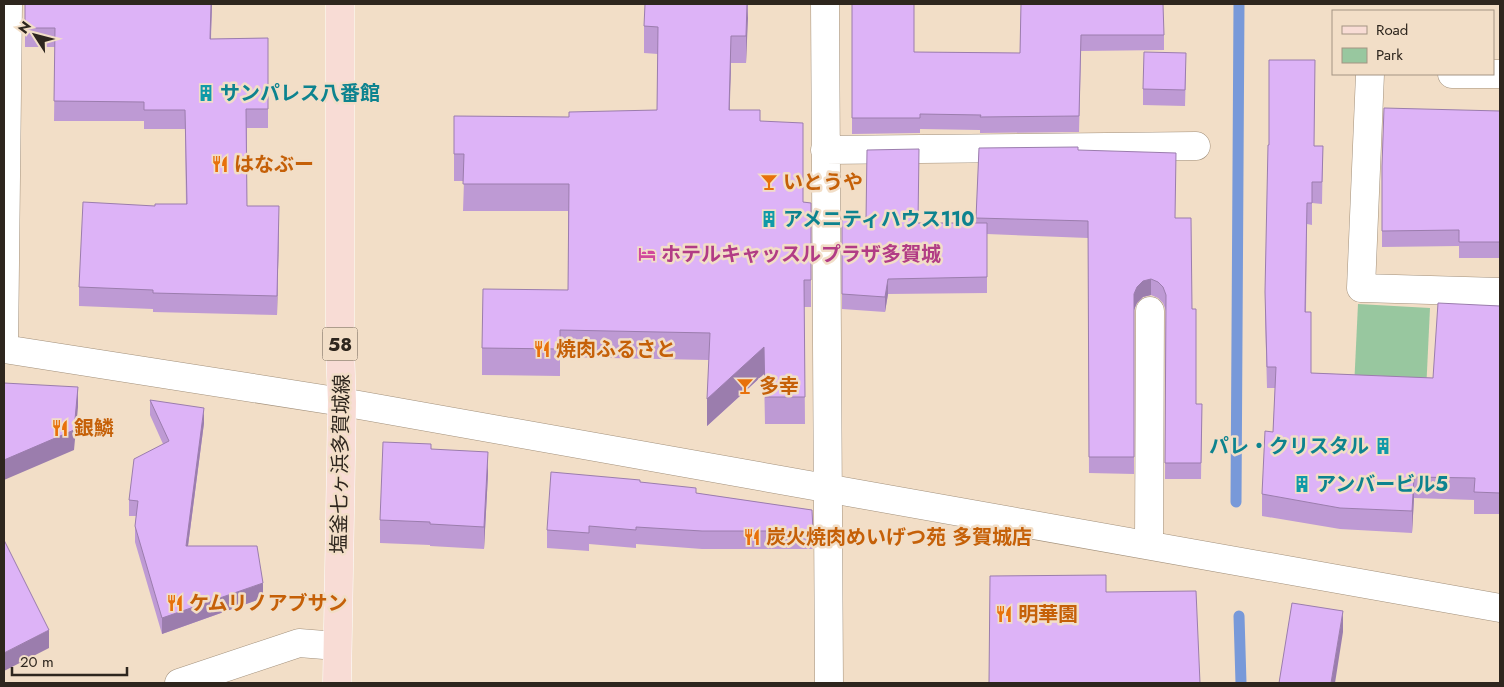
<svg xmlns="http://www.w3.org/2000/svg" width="1504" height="687" viewBox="0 0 1504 687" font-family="Jost,'Noto Sans JP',sans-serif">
<rect width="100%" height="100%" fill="#f2dec7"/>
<path fill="#98c79f" d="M1358,304L1430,308L1426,392L1354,388Z"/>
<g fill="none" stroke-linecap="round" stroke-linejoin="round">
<path stroke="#7899d9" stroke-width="11" d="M1236,502L1239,4
M1239,616L1241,683"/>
<g stroke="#a2907b" stroke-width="29">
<path id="minor" d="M825,4L829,683
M1370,74L1361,288L1500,292
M1452,74H1500
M825,150L1196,146
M4,349L342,402L1500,608
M4,349L8,4
M1149,545L1150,311
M179,683L299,643L337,646"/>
</g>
<g stroke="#fff" stroke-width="29">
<path id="major" d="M337,683L342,402L340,349V4"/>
</g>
<use href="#minor" stroke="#fff" stroke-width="28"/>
<use href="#major" stroke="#f8dcd5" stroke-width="28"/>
</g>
<path fill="#be9ad4" d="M25,4H212L211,39L268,38V128H247V206L279,225L277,315L153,312V309L79,306V287L155,206L186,204L185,129H144V121H54L55,47H25Z
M748,4L746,63H731L729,110L760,121L803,202L811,203V307H804L805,424H765L764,374L707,426L709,360L560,357V376L482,375V348L568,290V211H463L464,181H454V116L569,117L657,110L658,54L644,53V26Z
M852,4L914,52L1020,53L1021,4L1164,35V50L1081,51L1079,132L980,133V130L920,129V133L852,134Z
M1186,68L1185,106L1143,105V89Z
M1500,111V258H1459V246L1382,247V166Z
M1314,146H1323L1322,204L1312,203V225L1307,224L1306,312L1311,373L1433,378L1500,306V514H1474V500L1414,498L1412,533L1340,529L1262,516V494L1273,432L1275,388H1267L1265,314Z
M979,148L1078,150L1175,218L1192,309L1196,404H1202L1201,479H1165L1166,311L1163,303L1158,298L1151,295L1143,297L1137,303L1134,310V474L1089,473L1088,238L987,234V293L888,294L885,312L842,309V218L918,223H976Z
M150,400L204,423L188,546L263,598L162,634L135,542V526L136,516H129V500L163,444L150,415Z
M431,449L488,474L484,549L430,546V545L380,543V520Z
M640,482L696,493L812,510L813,549H702L636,544V548L589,544V551L547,548V530Z"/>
<path fill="#9b7dad" d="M211,4H212L210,58V39Z
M747,4L748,18L746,63V36Z
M731,36V63L729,137V110Z
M279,206V225L277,315V296Z
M888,279V294L885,312V297Z
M1151,279V295L1143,297L1137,303L1134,310V474V294L1137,287L1143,281Z
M764,347V374L707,426V399Z
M78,387V407L74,450L4,480V460Z
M204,408V423L186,561V546Z
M488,452V474L484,549V527Z
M1414,477V498L1412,533V511Z
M263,583V598L162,634V618Z
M1343,611V632L1335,683H1331Z
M49,630V648L4,671V653Z"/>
<path fill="#ddb3f7" stroke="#9b7dad" d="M25,4H211L210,39L268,38V109H246L247,206H279L277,296L153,293V290L79,287L83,202L155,206V204H187L185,110H144V102L54,101L55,28H25Z
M645,4H747L746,36H731L729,110H760V121L803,123V202L811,203V280H804L805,397H765L764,347L707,399L710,333L560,330V349L482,348L483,289L568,290L569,184H463L464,154H454V116L569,117V112L657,110L658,27L644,26Z
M852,4H914V52L1020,53L1021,4H1163L1164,35H1081L1079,116L980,117L981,115L920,114V118H852Z
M1144,52L1186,53L1185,90L1143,89Z
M1269,60H1315L1314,146H1323L1322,182H1312V203H1307L1305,312H1311V373L1433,378L1438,303L1500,306V493L1474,492L1475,478L1414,477L1412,511L1340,508L1262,494L1265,431L1273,432L1276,367H1267L1265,292L1268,145H1269Z
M1384,108L1500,111V242H1459V230L1382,231V166Z
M1078,147V150L1176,153L1175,218H1191L1192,309H1196V404H1202L1201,463H1165L1166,295L1163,287L1158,282L1151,279L1143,281L1137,287L1134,294V457H1089L1088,221L976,218L979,148Z
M919,149L918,223H987V277L888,279L885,297L842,294V218L866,220L867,150Z
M4,383L78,387L74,430L4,460Z
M150,400L204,408L186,546H257L263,583L162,618L135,526L138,501L129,500L134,459L169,441Z
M383,442L431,444V449L488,452L484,527L430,524V522L380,520Z
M551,472L640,480V482L696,488V493L812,510L813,531H702L636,527V530L589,526V533L547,530Z
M4,540L49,630L4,653Z
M1106,575V592L1196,591L1200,683H989L990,576Z
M1292,603L1343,611L1331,683H1279Z"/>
<defs>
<g id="building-bare" transform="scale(1.35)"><path d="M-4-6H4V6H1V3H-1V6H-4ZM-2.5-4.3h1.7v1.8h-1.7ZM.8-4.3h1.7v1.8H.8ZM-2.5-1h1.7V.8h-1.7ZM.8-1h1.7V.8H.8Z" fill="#0f9aa8" stroke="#f2dec7" stroke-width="2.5" paint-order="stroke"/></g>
<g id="restaurant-bare" transform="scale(1.35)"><path d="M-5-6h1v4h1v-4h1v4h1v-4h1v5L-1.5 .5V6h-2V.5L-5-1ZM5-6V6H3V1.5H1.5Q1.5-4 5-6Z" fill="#e8710a" stroke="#f2dec7" stroke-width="2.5" paint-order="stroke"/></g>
<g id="bar-bare" transform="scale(1.35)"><path d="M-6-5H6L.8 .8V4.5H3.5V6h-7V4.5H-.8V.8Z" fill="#e8710a" stroke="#f2dec7" stroke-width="2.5" paint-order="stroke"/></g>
<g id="hotel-bare" transform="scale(1.35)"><path d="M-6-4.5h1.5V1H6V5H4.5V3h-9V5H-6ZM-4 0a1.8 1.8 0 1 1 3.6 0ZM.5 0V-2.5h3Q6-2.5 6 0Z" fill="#d1479c" stroke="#f2dec7" stroke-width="2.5" paint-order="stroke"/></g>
</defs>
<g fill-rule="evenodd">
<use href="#building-bare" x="206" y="93"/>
<use href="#restaurant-bare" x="220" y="164"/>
<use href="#bar-bare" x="769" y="182"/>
<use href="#building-bare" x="769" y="219"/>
<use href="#hotel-bare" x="647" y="254"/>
<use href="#restaurant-bare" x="542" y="349"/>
<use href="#bar-bare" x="745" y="386"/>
<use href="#restaurant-bare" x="60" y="428"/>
<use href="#building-bare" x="1383" y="446"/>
<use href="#building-bare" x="1302" y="484"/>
<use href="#restaurant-bare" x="752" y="537"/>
<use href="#restaurant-bare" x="175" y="603"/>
<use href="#restaurant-bare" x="1004" y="614"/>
</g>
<g text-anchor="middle" stroke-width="5" stroke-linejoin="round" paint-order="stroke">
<rect fill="#f2dec7" stroke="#695d51" stroke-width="1" x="322.5" y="327.5" width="35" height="33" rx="4"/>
<g font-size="19" font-weight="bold" fill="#2e261e">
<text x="340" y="351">58</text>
</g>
<g font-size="20" font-weight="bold" fill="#0d838f" stroke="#f2dec7" text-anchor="start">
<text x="220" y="100">サンパレス八番館</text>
<text x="783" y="226">アメニティハウス110</text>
<text x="1369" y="453" text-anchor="end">パレ・クリスタル</text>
<text x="1316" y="491">アンバービル5</text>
</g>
<g font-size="20" font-weight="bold" fill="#c56008" stroke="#f2dec7" text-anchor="start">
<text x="234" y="171">はなぶー</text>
<text x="783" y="189">いとうや</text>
<text x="556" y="356">焼肉ふるさと</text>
<text x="759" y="393">多幸</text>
<text x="74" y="435">銀鱗</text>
<text x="766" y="544">炭火焼肉めいげつ苑 多賀城店</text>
<text x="189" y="610">ケムリノアブサン</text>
<text x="1018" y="621">明華園</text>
</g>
<g font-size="20" font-weight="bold" fill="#b23c85" stroke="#f2dec7" text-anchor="start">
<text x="661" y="261">ホテルキャッスルプラザ多賀城</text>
</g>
<g font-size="20" fill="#2e261e" stroke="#f2dec7">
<text transform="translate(340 464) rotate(-89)" y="7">塩釜七ヶ浜多賀城線</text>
</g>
</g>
<rect width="1504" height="687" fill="none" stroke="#2e261e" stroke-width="10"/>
<rect x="1332" y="10" width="162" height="65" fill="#f2dec7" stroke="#a49483"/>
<rect x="1342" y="26" width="25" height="8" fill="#f8dcd5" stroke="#a49483"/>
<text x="1376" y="35" font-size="15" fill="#2e261e">Road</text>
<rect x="1342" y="48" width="25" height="15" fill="#98c79f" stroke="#a49483"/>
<text x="1376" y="60" font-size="15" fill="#2e261e">Park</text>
<g transform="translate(35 35) rotate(306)" stroke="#f2dec7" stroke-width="4" paint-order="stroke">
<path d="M0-4L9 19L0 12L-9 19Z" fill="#2e261e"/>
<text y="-8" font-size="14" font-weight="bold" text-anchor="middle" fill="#2e261e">N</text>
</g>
<path d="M12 667v8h115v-8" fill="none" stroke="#2e261e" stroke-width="2.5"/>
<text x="20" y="667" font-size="15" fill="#2e261e" stroke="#f2dec7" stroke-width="4" paint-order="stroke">20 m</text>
</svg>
